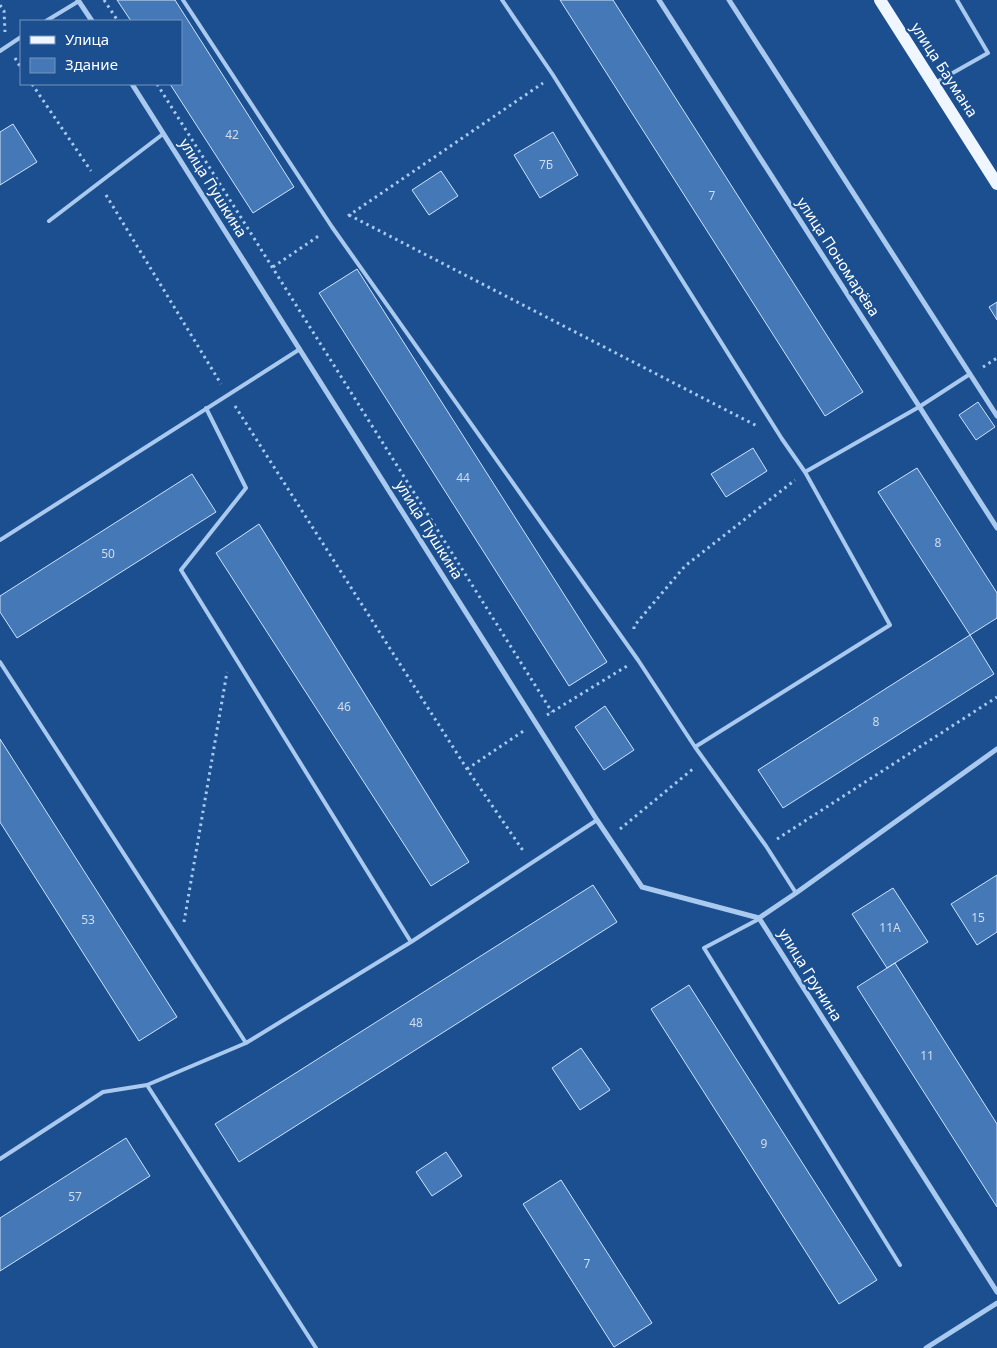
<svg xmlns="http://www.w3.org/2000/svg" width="997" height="1348" viewBox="0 0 997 1348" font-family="'Noto Sans',sans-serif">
<rect width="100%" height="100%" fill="#1b4f8f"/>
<path fill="#4478b7" stroke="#cfe3fa" d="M117,0H175L294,187L253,213L170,84H181V21H131Z
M560,0H613L863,392L825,416Z
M13,124L37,162L0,185V132Z
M553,132L578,175L540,198L514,155Z
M441,171L458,196L429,215L412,190Z
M357,269L607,662L569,686L319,293Z
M997,302V320L989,307Z
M978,402L995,427L976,440L959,415Z
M753,448L767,471L726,497L711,474Z
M917,468L997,593V618L970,635L878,492Z
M192,474L216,512L17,638L0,612V596Z
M259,524L469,862L431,886L216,553Z
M970,635L994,674L783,808L758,770Z
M605,706L634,750L604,770L575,727Z
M0,739L177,1017L139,1041L0,822Z
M997,875V932L977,945L951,904Z
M593,885L617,922L239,1162L215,1124Z
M893,888L928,942L887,968L852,914Z
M895,963L997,1124V1207L857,987Z
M689,985L877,1280L839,1304L651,1009Z
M581,1048L610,1090L580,1110L552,1068Z
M126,1138L150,1176L0,1271V1218Z
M446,1152L462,1176L432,1196L416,1172Z
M561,1180L652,1323L614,1347L523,1204Z"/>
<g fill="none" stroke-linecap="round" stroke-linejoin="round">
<path stroke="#a9c9ee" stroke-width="3" stroke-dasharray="2.5 4" stroke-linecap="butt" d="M104,0L118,21
M0,5L4,11L5,32
M15,58L21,68
M32,84L91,171
M157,84L552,712
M106,195L221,384
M349,215L757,426
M348,216L543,83
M273,267L320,235
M983,367L997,358
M235,406L467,769L524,852
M634,629V626L685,566L795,480
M547,715L627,666
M467,769L525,730
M620,829L694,768
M777,839L997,697
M184,922L227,672"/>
<path stroke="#a9c9ee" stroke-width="4" d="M183,0L332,227L638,660L695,747
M502,0L553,75L782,439L805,472L890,625L695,747L766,846L796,893
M46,21L79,1
M0,51L21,37
M935,83L988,53L957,0
M49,221L163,134
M206,408L246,488L181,570L411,942
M805,472L919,407L970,374
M0,540L300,349
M0,662L246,1043
M759,919L704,948L900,1265
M147,1085L316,1348
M0,1159L103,1092L147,1085L246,1043L411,942L597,820"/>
<path stroke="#a9c9ee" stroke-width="5" d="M78,0L92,21
M659,0L997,528
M729,0L997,416
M132,84L597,820L642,887L759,918
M997,749L796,893L759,918L997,1292
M926,1348L997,1303"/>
<path stroke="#f0f6ff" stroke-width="12" d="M880,0L997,184"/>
</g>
<g text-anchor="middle" stroke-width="4.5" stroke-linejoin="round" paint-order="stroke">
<g font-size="12" fill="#d0dded">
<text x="232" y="139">42</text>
<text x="546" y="169">7Б</text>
<text x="712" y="200">7</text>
<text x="463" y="482">44</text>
<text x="938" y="547">8</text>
<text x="108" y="558">50</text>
<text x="344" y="711">46</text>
<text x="876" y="726">8</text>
<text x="978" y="922">15</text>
<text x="88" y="924">53</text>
<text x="890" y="932">11А</text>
<text x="416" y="1027">48</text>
<text x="927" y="1060">11</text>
<text x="764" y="1148">9</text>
<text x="75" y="1201">57</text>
<text x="587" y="1268">7</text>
</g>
<g font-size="15" fill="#fff" stroke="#1b4f8f">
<text transform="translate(944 70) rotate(57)" y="5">улица Баумана</text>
<text transform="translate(213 188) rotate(58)" y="5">улица Пушкина</text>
<text transform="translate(838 257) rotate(57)" y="5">улица Пономарёва</text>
<text transform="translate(429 530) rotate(58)" y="5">улица Пушкина</text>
<text transform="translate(810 975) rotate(58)" y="5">улица Грунина</text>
</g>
</g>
<rect x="20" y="20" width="162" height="65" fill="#1b4f8f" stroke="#7695bc"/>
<rect x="30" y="36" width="25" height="8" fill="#f0f6ff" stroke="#7695bc"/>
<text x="65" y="45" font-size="15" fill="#ffffff">Улица</text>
<rect x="30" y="58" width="25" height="15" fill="#4478b7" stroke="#7695bc"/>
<text x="65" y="70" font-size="15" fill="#ffffff">Здание</text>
</svg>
